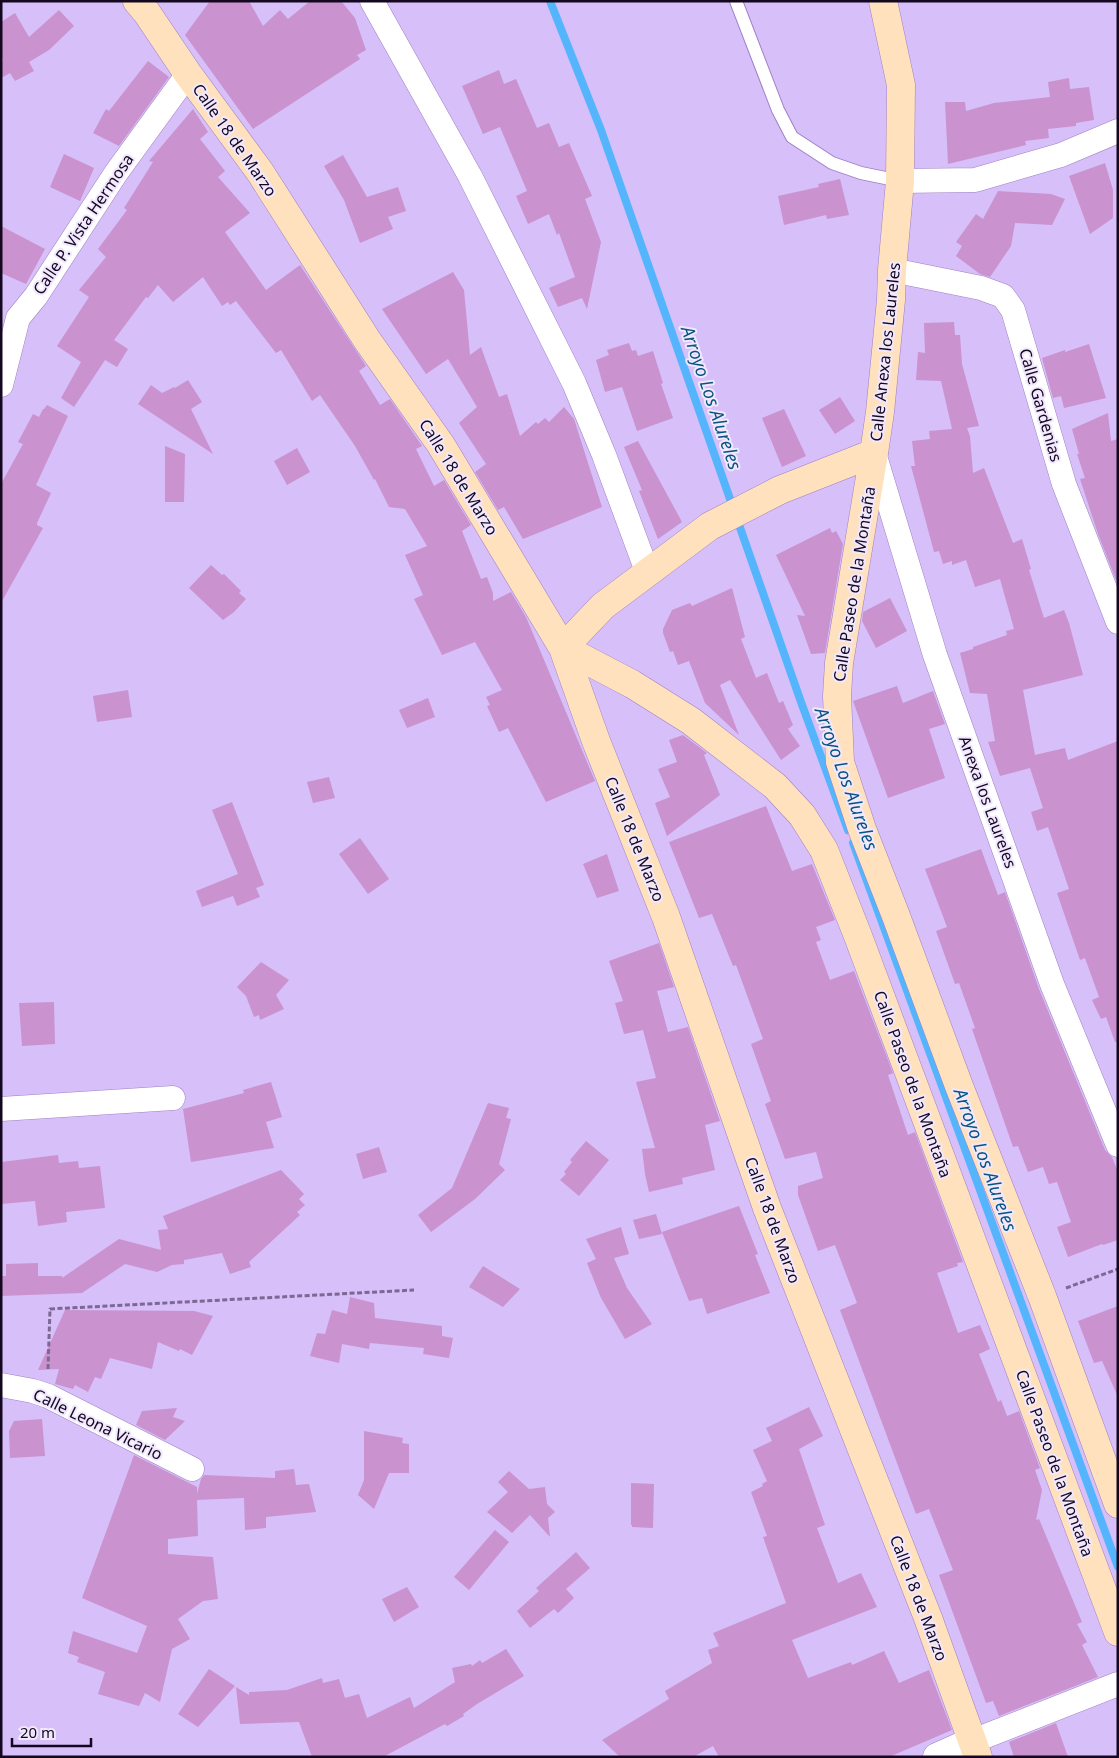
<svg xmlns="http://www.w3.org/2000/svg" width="1119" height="1758" viewBox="0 0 1119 1758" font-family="'Noto Sans',sans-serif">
<rect width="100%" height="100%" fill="#d7bff9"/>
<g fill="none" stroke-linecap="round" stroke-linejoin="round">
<path stroke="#55b5fc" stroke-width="8" d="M550,1L601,130L801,702L848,830
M853,843L1118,1567"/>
</g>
<path fill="#ca92cf" d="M210,1H249L263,26L280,10L288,19L310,1H341L355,18L366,50L357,55L360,59L253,129L185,35Z
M59,10L74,26L49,50L29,62L34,71L15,81L10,73L1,78V62L3,61L1,57V22L15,13L29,37Z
M148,61L169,77L119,146L93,133L106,109L109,111Z
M499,70L504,84L516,79L537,128L549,123L559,147L569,143L592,196L585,199L601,242L587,309L582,298L558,307L549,288L575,277L559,233L557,235L549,214L528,224L516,196L527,191L500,127L483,134L462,86Z
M1069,78L1070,89L1089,87L1094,120L1076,123V126L1048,129L1049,138L1025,141L1026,145L948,164L945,102H965L966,111L994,103L1050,97L1048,82Z
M193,109L208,132L200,139L225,171L218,177L250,213L225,232L266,290L300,265L366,366L359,371L380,405L390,399L422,446L416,449L434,486L444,480L471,525L462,531L481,579L487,577L493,593V601L511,592L526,617L595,781L546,802L508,728L499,732L487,706L490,705L486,697L502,690L475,642L442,655L414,599L423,595L405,555L427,546L405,509L389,507L375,479L374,480L355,446L320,395L312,401L281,350L276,353L236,301L230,305L228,302L222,306L203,277L173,302L158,285L148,298L146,297L114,340L128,349L117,367L105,360L74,407L61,398L81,362L57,346L89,297L79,290L106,257L98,249L127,210L124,208L153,162L149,161Z
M64,154L94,168L80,201L50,187Z
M343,155L367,197L398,187L406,211L388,217L393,229L360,243L344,200L324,166Z
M1105,163L1113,190V218L1090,234L1069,176Z
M840,179L849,215L827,219L826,215L784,225L778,196L819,187L818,184Z
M998,191L1051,194L1065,199L1052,225L1015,223L1011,246L990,277L980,274L956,256L962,246L956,242L976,214L983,219Z
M1,226L45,249L26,284L1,273Z
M453,272L464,290L470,355L481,347L499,397L507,394L520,436L536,422L538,424L545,418L549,422L564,407L574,419L602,507L523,539L504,507L498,510L475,472L486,464L459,423L477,407L448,359L426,374L382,309Z
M954,322L955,335H960L962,364L979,426L967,428L970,436L973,473L984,468L1013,543L1022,539L1031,569L1029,570L1044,618L1064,610L1069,623L1083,675L1023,690L1035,755L1065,748L1068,760L1118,741V1042H1115L1106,1017L1101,1019L1092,1000L1099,997L1085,958L1080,960L1057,893L1069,889L1048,827L1037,831L1031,812L1043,808L1030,768L1000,776L988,742L995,741L987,694L970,693L960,653L973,649V647L1007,635L1006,631L1014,629L1000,579L975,587L966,560L952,565V561L943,564L939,551L934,552L911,466H915L912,441L930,439L929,431L952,429L941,381L916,380L918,352L925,353L924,323Z
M629,343L632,351L636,350L638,356L653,351L663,383L661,384L673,418L637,431L622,387L605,392L596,360L609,355L607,350Z
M1089,344L1106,398L1064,408L1061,396L1053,398L1042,358L1065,350V352Z
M188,380L202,402L191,409L213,454L138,404L151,385L162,393L174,387L175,388Z
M840,397L855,421L835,434L819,410Z
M47,405L68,416L36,485L51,493L37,523V525L43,528L1,603V484L23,444L18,442L33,414L39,417L43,409H44Z
M784,409L806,456L782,467L762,418Z
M1108,413L1111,441L1118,439V580H1116L1098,534L1080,479L1085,478L1077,454H1079L1072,429Z
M638,441L682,522L658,539L639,491L642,490L624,447Z
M165,446L185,454L184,502H165Z
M297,448L310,472L287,485L274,461Z
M830,528L832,533L836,531L843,544L825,653L811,654L797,615L805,616L776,555Z
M211,565L222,575L224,574L241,591L239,593L246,599L234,612L223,620L189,588Z
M732,588L745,637L741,639L756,678L767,673L779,703L783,701L793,725L788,729L800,746L781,760L730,680L720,685L739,735L705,703L689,661L678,665L673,651L670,652L663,633V629L672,610L690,603L692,606Z
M890,598L907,631L876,648L862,621L863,612Z
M897,686L903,703L933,691L945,724L929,729L945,778L888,798L853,701Z
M128,690L132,717L97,722L93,696Z
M428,698L435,717L407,728L399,710Z
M683,735L707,753L704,755L720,795L667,836L655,803L670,797L658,769L677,762L669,740Z
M329,777L335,798L313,803L307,782Z
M232,802L264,885L256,888L260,897L237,906L233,896L202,907L196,891L238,874L212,810Z
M766,806L792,871L812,864L835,920L816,927L821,940L816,942L830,980L854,971L893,1073L888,1075L908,1135L915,1132L963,1262L957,1263L958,1266L937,1273L958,1333L980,1325L990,1349L979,1354L998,1402L1001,1400L1007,1416L1019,1411L1040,1468L1035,1470L1042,1490L1036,1520L1039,1519L1082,1622L1077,1624L1087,1642L1082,1645L1098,1677L999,1716L993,1701L986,1703L939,1575L953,1570L929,1509L916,1514L840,1310L857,1303L835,1245L818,1251L798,1195V1186L823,1178L816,1152L785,1159L765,1104L771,1101L751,1044L763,1039L736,965L733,966L712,914L699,918L669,842Z
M360,838L389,879L368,894L339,854Z
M981,849L998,895L1005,892L1039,989L1105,1150L1112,1157L1118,1172V1240L1103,1245L1102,1244L1068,1257L1057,1227L1071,1222L1057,1182L1049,1184L1043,1167L1028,1172L1018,1146L1013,1147L972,1029L975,1028L959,983L955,984L936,931L947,927L925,869Z
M607,854L619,891L597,898L583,864Z
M659,943L674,987L657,991L668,1032L688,1027L720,1121L705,1125L715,1170L682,1178L683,1184L649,1192L645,1174L642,1149L655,1148L636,1082L656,1078L643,1030L624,1034L615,1003L623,1001L609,961Z
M261,962L289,980L276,995L284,1009L260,1020L259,1015L254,1017L246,996L237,987Z
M54,1002L55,1044L22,1046L19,1003Z
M271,1082L282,1117L266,1122L274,1148L191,1162L183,1109L244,1093L243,1090Z
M488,1103L509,1108L506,1118L511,1119L499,1164L505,1170L475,1199L431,1232L418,1215L452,1188Z
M586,1141L609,1160L579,1196L560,1180L566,1174L564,1172L572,1162L570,1160Z
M379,1147L387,1172L363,1179L356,1154Z
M58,1155L59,1163L78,1161L79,1168L100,1166L105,1208L66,1212L67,1222L38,1226L35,1201L1,1204V1162Z
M281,1170L304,1194L299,1199L305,1205L297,1212L300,1215L249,1262L251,1267L230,1274L222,1253L184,1260V1264L172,1265L157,1272L125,1264L82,1293L1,1296V1276H6V1264L38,1263V1276H62V1278L119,1239L161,1250L158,1230L168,1229L163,1216Z
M739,1206L758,1254L755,1255L770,1293L707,1314L702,1298L689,1301L662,1232Z
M656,1214L662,1234L639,1239L633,1220Z
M621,1227L629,1254L614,1258L627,1288L652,1324L625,1339L601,1298L587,1263L596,1259L586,1239Z
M483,1266L520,1289L503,1307L469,1287Z
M350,1297L374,1303L375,1318L442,1326V1336L453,1338L449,1358L423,1354L424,1348L370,1343L369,1349L342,1344L339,1363L310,1356L317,1333L325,1334L332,1310L347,1314Z
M1118,1306V1397L1102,1361L1094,1363L1078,1321Z
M65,1310L194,1311L213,1316L192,1355L180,1349L179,1351L158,1342L152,1369L110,1358L101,1379L95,1377L88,1392L75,1385L73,1389L55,1384L59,1369L38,1370Z
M809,1407L823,1436L799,1449L825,1525L817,1528L838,1583L861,1573L877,1607L792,1640L808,1678L851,1662L852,1665L884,1651L899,1683L929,1670L952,1730L889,1757H719L713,1746L693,1757H620L602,1740L669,1699L665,1691L712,1663L708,1650L719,1646L713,1633L786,1603L763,1537L767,1536L751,1492L763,1486L762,1484L767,1481L753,1450L772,1441L766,1428Z
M177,1408L173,1417L185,1421L165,1440L136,1425L142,1411Z
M42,1419L45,1456L10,1458L9,1431L14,1421Z
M364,1431L403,1438L402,1443L409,1444V1473H389L374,1509L358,1495L364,1480Z
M134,1455L197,1487V1494L201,1479L204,1475L275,1478V1471L294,1469L296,1485L309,1484L316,1512L266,1517V1528L245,1530L244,1498L197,1500L198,1536L168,1539V1554L213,1557L218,1599L203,1601L178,1619L190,1639L172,1649L160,1702L145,1693L139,1706L98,1694L105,1672L77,1662L79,1657L68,1653L73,1631L137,1653L147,1626L82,1598Z
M509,1471L529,1489L545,1487L547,1504L555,1512L548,1518L550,1537L530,1515L512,1533L487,1512L508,1492L498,1482Z
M631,1483L654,1484L653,1528L632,1527V1525H631Z
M495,1530L509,1542L469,1590L454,1577Z
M576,1552L590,1568L566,1589L574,1598L558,1613L554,1609L530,1628L517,1611L539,1591L536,1588Z
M407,1587L419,1607L394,1622L382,1599Z
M506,1649L524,1676L477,1704L463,1714L464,1716L447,1726L445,1724L383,1757H312L299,1722L240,1724L236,1687L249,1695V1692L287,1690L322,1678L323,1683L339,1679L345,1698L359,1694L367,1718L410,1697L414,1708L455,1682L452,1668L471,1664L472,1666L480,1660L482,1663Z
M209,1669L235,1686L198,1727L178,1714Z
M1056,1723L1068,1757H1014L1009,1742Z"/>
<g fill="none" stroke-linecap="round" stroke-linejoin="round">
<g stroke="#9e80c5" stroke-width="14">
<path id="service" d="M736,1L778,110L792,137L832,163L861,173L900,181"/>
</g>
<g stroke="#9e80c5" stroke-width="25">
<path id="minor" d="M372,1L470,176L574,383L604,455L647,571
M900,181L975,180L1061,155L1118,131
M892,270L981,288L1003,296L1013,310L1064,484L1118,622
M1,385L18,318L36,296L116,173L188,74
M874,453L935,655L1052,984L1118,1145
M1,1109L173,1098
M1,1385L33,1391L48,1396L192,1469
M973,1741L1118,1684"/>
</g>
<g stroke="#9e80c5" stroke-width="29">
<path id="tertiary" d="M937,1757L973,1741"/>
</g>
<g stroke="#9e80c5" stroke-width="29">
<path id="secondary" d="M137,1L147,13L188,74L260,172L367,340L441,445L563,648L596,741L666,917L767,1208L928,1618L978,1757
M883,1L901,85L900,181L892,270L891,300L880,412L874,453L839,663L837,696L840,762L862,829L896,916L959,1086L1042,1296L1118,1504
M563,648L632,684L691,721L775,786L802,815L824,850L858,936L1118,1632
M563,648L603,606L710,526L780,490L874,453"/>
</g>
<path stroke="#7b6893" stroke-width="3" stroke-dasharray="5 2.5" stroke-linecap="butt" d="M1066,1288L1118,1269
M48,1369L50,1309L414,1290"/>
<use href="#service" stroke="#fff" stroke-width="12"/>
<use href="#minor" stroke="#fff" stroke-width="24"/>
<use href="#tertiary" stroke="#fff" stroke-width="28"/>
<use href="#secondary" stroke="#ffe1bd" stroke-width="28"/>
</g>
<g text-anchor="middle" stroke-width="4" stroke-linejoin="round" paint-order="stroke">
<g font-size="16" fill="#140821" stroke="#f1e8fe">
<text transform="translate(235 140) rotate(55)" y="6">Calle 18 de Marzo</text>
<text transform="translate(83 224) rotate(-56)" y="6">Calle P. Vista Hermosa</text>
<text transform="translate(885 352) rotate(-84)" y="6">Calle Anexa los Laureles</text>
<text transform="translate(1041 405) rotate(74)" y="6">Calle Gardenias</text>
<text transform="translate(459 477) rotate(58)" y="6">Calle 18 de Marzo</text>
<text transform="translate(854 584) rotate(-81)" y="6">Calle Paseo de la Montaña</text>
<text transform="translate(988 802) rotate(70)" y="6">Anexa los Laureles</text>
<text transform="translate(635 839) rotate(68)" y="6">Calle 18 de Marzo</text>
<text transform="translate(913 1084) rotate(70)" y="6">Calle Paseo de la Montaña</text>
<text transform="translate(773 1220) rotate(70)" y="6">Calle 18 de Marzo</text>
<text transform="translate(98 1424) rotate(26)" y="6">Calle Leona Vicario</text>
<text transform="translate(1055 1463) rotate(70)" y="6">Calle Paseo de la Montaña</text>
<text transform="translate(919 1598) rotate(69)" y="6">Calle 18 de Marzo</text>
</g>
<g font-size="18" font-style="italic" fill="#095381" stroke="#f1e8fe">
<text transform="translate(711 398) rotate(71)" y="6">Arroyo Los Alureles</text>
<text transform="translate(846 779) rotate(70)" y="6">Arroyo Los Alureles</text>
<text transform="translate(985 1160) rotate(70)" y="6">Arroyo Los Alureles</text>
</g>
</g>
<rect width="1119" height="1758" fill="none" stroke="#140821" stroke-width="5"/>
<path d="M12 1738v8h79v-8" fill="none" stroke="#140821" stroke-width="2.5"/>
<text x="20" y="1738" font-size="15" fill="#140821" stroke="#f1e8fe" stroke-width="4" paint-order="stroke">20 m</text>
</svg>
